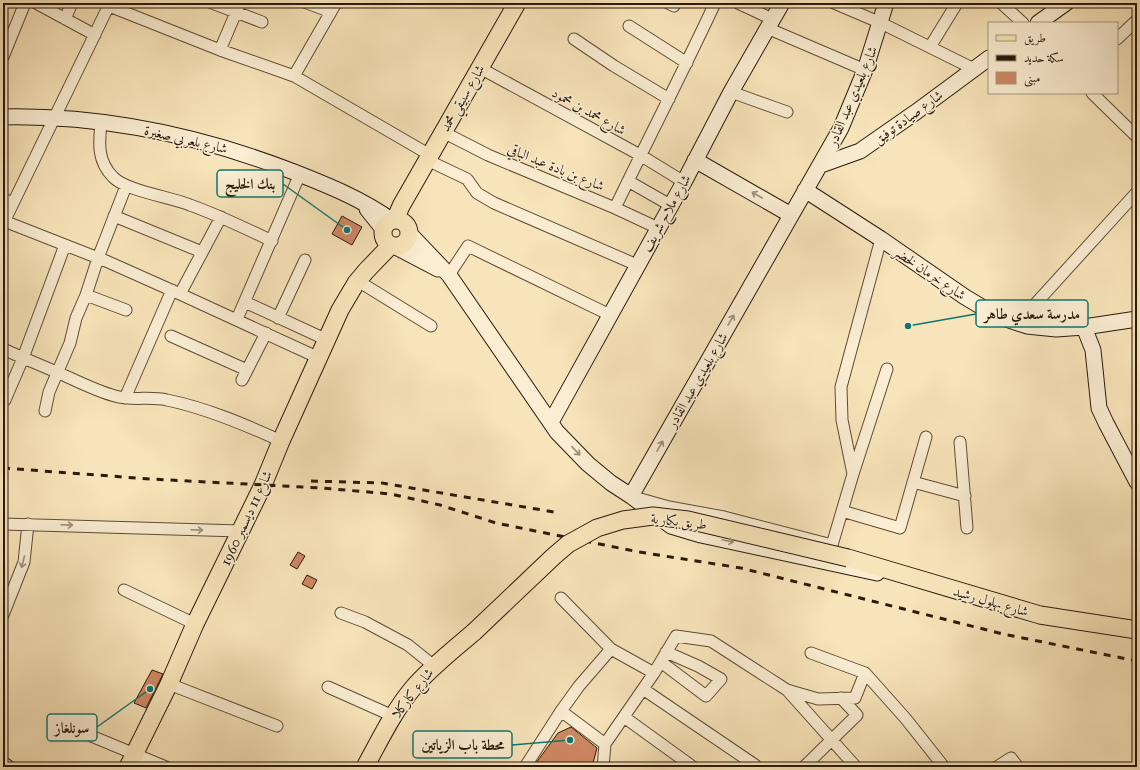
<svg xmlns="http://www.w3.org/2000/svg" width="1140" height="770" viewBox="0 0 1140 770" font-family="'IM FELL Great Primer',Amiri,serif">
<rect width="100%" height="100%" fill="#f8e4ba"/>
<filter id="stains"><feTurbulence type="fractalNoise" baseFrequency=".005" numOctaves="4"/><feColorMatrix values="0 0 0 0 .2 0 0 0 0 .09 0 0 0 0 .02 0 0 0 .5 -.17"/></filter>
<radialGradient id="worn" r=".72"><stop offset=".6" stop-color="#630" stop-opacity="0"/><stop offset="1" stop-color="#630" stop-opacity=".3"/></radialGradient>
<path fill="#cf8864" stroke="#291a0b" d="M342,216L362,227L352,245L332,234Z
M298,552L305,556L297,569L290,565Z
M307,575L317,580L312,589L302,584Z
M152,670L163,674L146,708L134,703Z
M571,727L597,748L592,767H533L558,733Z"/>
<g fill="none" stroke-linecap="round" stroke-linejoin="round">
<g stroke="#5d4c37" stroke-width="13">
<path id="street" d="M36,3L95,35
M212,3L262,22
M307,3L331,12
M668,3L674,6
M738,3L772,19
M834,3L881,23L974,69
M1001,3L1023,23
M109,6L220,50L294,76L430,155
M65,19L72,3
M629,26L687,63
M767,28L865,70
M574,39L614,66L669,99
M1117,39L1137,20
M930,47L957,3
M220,50L240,3
M3,57L25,3
M480,68L640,155L684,182
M294,76L336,3
M731,92L787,112
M1092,93L1137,137
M101,123C99,143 97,161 113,177C126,191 171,197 190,205C218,215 245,228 272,241
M443,132L488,155L615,208L658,228
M427,160L467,179L477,193L494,203L637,265
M628,181L670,205
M3,199L13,203
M615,208C648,139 683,72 715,3
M114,216L202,252
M4,221L106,261L180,294L319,358
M3,224L110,3
M449,275L468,246L610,315
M358,281L431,326
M180,294L221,217
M86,295L126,310
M245,302L327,340
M278,318L305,260
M237,319L300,174
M1018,323L1137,192
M171,336L247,370
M3,349C25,359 48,368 70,378C85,385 100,392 115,396C132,401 150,396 167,400C206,408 244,424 281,441
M242,380L266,333
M125,398L172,290
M3,399L5,400L23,358L65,245
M45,411L49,392L70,343L76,318L86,295L98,258L126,186
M960,442L967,528
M853,474L842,420L841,387L881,239
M913,482L965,496
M637,498L669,507L724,517L832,545L853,474L887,369
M842,511L900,528L926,437
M3,524L240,531
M124,590L195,624
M561,598L611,649
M341,613L365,622L408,645L434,666
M3,615L24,562L28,524
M661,662L706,696L721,679L698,666L666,652
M865,673L906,719L944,767
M169,684L277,726
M328,687L393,716
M643,689L755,765
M787,690L818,699L855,698L865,673L811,653
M561,711L579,686L611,649L654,673
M624,717L693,767
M60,723L166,767
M605,744L654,673L676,636L711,641L787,690L856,767
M525,767L561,711L605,744L603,767
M804,767L857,715L841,698
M997,767L1011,758L1018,767"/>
</g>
<g stroke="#291a0b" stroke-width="17">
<path id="secondary" d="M1038,23L1066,3
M3,117C103,115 201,136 294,172C327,185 362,199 391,220
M695,160L791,215
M821,165L860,151L916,112L989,58
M805,190L881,239L965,297L997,316L1027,326L1056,329L1084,327L1137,319
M367,209L383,229
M409,233L449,275L557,432L588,464L611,483L631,496L841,128L865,70L886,3
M394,246L438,269
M1084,327L1093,350L1099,408L1106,423L1137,482
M551,422L684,182L731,92L782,3
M631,496L671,526L701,535L877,573"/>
</g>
<g stroke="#291a0b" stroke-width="19">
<path id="primary" d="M383 233a13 13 0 1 1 26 0a13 13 0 1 1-26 0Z
M395,220L401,206L517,3
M848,558L1040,615L1137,630
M3,766L5,767
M128,767L169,684L195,624L263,485L281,441L340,310L356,283L366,271L391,245
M365,767C380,740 393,712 413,688C431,667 453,650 474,632"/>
</g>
<use href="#street" stroke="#faedd2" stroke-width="11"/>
<use href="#secondary" stroke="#faedd2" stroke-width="15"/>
<use href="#primary" stroke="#f8e4ba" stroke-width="17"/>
<path stroke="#291a0b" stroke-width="3" stroke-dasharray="7 7" stroke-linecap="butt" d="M3,468L150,479L322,488L391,494L440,505L496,523L639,552L741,568L1003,634L1137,661
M311,481L382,483L554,512"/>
<g stroke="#291a0b" stroke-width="19" stroke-linecap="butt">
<path id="primary-bridge" d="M474,632L554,556L568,544L597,528L623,520L653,516L688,520L848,558"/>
</g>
<use href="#primary-bridge" stroke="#f8e4ba" stroke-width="17"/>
</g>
<defs><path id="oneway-shaft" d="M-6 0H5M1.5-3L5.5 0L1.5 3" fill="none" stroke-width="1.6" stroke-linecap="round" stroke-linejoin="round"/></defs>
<g stroke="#9c8e78">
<use href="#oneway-shaft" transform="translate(757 195) rotate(-150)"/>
<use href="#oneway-shaft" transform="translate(731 320) rotate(-60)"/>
<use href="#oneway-shaft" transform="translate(660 446) rotate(-60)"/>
<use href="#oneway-shaft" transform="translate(576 451) rotate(47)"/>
<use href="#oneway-shaft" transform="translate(67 525) rotate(2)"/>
<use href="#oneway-shaft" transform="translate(197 530) rotate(2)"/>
<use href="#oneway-shaft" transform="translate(728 541) rotate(12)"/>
<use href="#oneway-shaft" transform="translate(23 562) rotate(104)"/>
</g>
<g text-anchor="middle" stroke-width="3" stroke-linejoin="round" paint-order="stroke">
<g font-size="14" fill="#291a0b" stroke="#faedd2">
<text transform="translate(852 96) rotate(-67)" y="5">شارع بلعيدي عبد القادر</text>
<text transform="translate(462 98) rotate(-60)" y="5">شارع سبيقي محمد</text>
<text transform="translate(589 111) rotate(29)" y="5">شارع محمد بن محمود</text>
<text transform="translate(908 117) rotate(-36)" y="5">شارع صيادة توفيق</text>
<text transform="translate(186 139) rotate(13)" y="5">شارع بلعربي صغيرة</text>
<text transform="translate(556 167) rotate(22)" y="5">شارع بن بادة عبد الباقي</text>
<text transform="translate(666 213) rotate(-61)" y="5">شارع ملاح شريف</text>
<text transform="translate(930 273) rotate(34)" y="5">شارع خرمان لخضر</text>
<text transform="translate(697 380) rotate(-60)" y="5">شارع بلعيدي عبد القادر</text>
<text transform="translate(246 518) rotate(-65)" y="5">شارع 11 ديسمبر 1960</text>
<text transform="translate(679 521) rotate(7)" y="5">طريق بكارية</text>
<text transform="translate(991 601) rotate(16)" y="5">شارع بهلول رشيد</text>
<text transform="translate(412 693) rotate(-52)" y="5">شارع كاركلا</text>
</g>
</g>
<path fill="none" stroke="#0f766e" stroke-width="1.5" d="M347 230L283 184M908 326L976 314M150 689L97 727M570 740L512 745"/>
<g fill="#0f766e" stroke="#faedd2" stroke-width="1.5">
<circle cx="347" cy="230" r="4"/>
<circle cx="908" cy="326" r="4"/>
<circle cx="150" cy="689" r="4"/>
<circle cx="570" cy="740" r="4"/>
</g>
<g fill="#faedd2" stroke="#0f766e" stroke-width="1.5">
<rect x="217" y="170" width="66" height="27" rx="4"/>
<rect x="976" y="300" width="112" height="27" rx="4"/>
<rect x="47" y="714" width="50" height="27" rx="4"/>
<rect x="413" y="731" width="99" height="27" rx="4"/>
</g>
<g font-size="15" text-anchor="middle" font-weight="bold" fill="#291a0b">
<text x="250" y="189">بنك الخليج</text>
<text x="1032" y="319">مدرسة سعدي طاهر</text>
<text x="72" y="733">سونلغاز</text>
<text x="463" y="750">محطة باب الزياتين</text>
</g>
<rect width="1140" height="770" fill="none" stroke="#f8e4ba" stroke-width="16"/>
<rect x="4" y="4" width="1132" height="762" fill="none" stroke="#291a0b" stroke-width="2"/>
<rect x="8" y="8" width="1124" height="754" fill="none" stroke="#291a0b"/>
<rect x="988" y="22" width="130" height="72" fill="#faedd2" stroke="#a69982"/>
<rect x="996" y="35" width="20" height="6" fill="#f8e4ba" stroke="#a69982"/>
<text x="1024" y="42" font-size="12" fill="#291a0b">طريق</text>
<rect x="996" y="55" width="20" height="6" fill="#291a0b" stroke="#a69982"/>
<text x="1024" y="62" font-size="12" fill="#291a0b">سكة حديد</text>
<rect x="996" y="72" width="20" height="12" fill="#cf8864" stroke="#a69982"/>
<text x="1024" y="82" font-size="12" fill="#291a0b">مبنى</text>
<rect width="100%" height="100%" filter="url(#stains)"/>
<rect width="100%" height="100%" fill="url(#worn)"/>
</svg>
